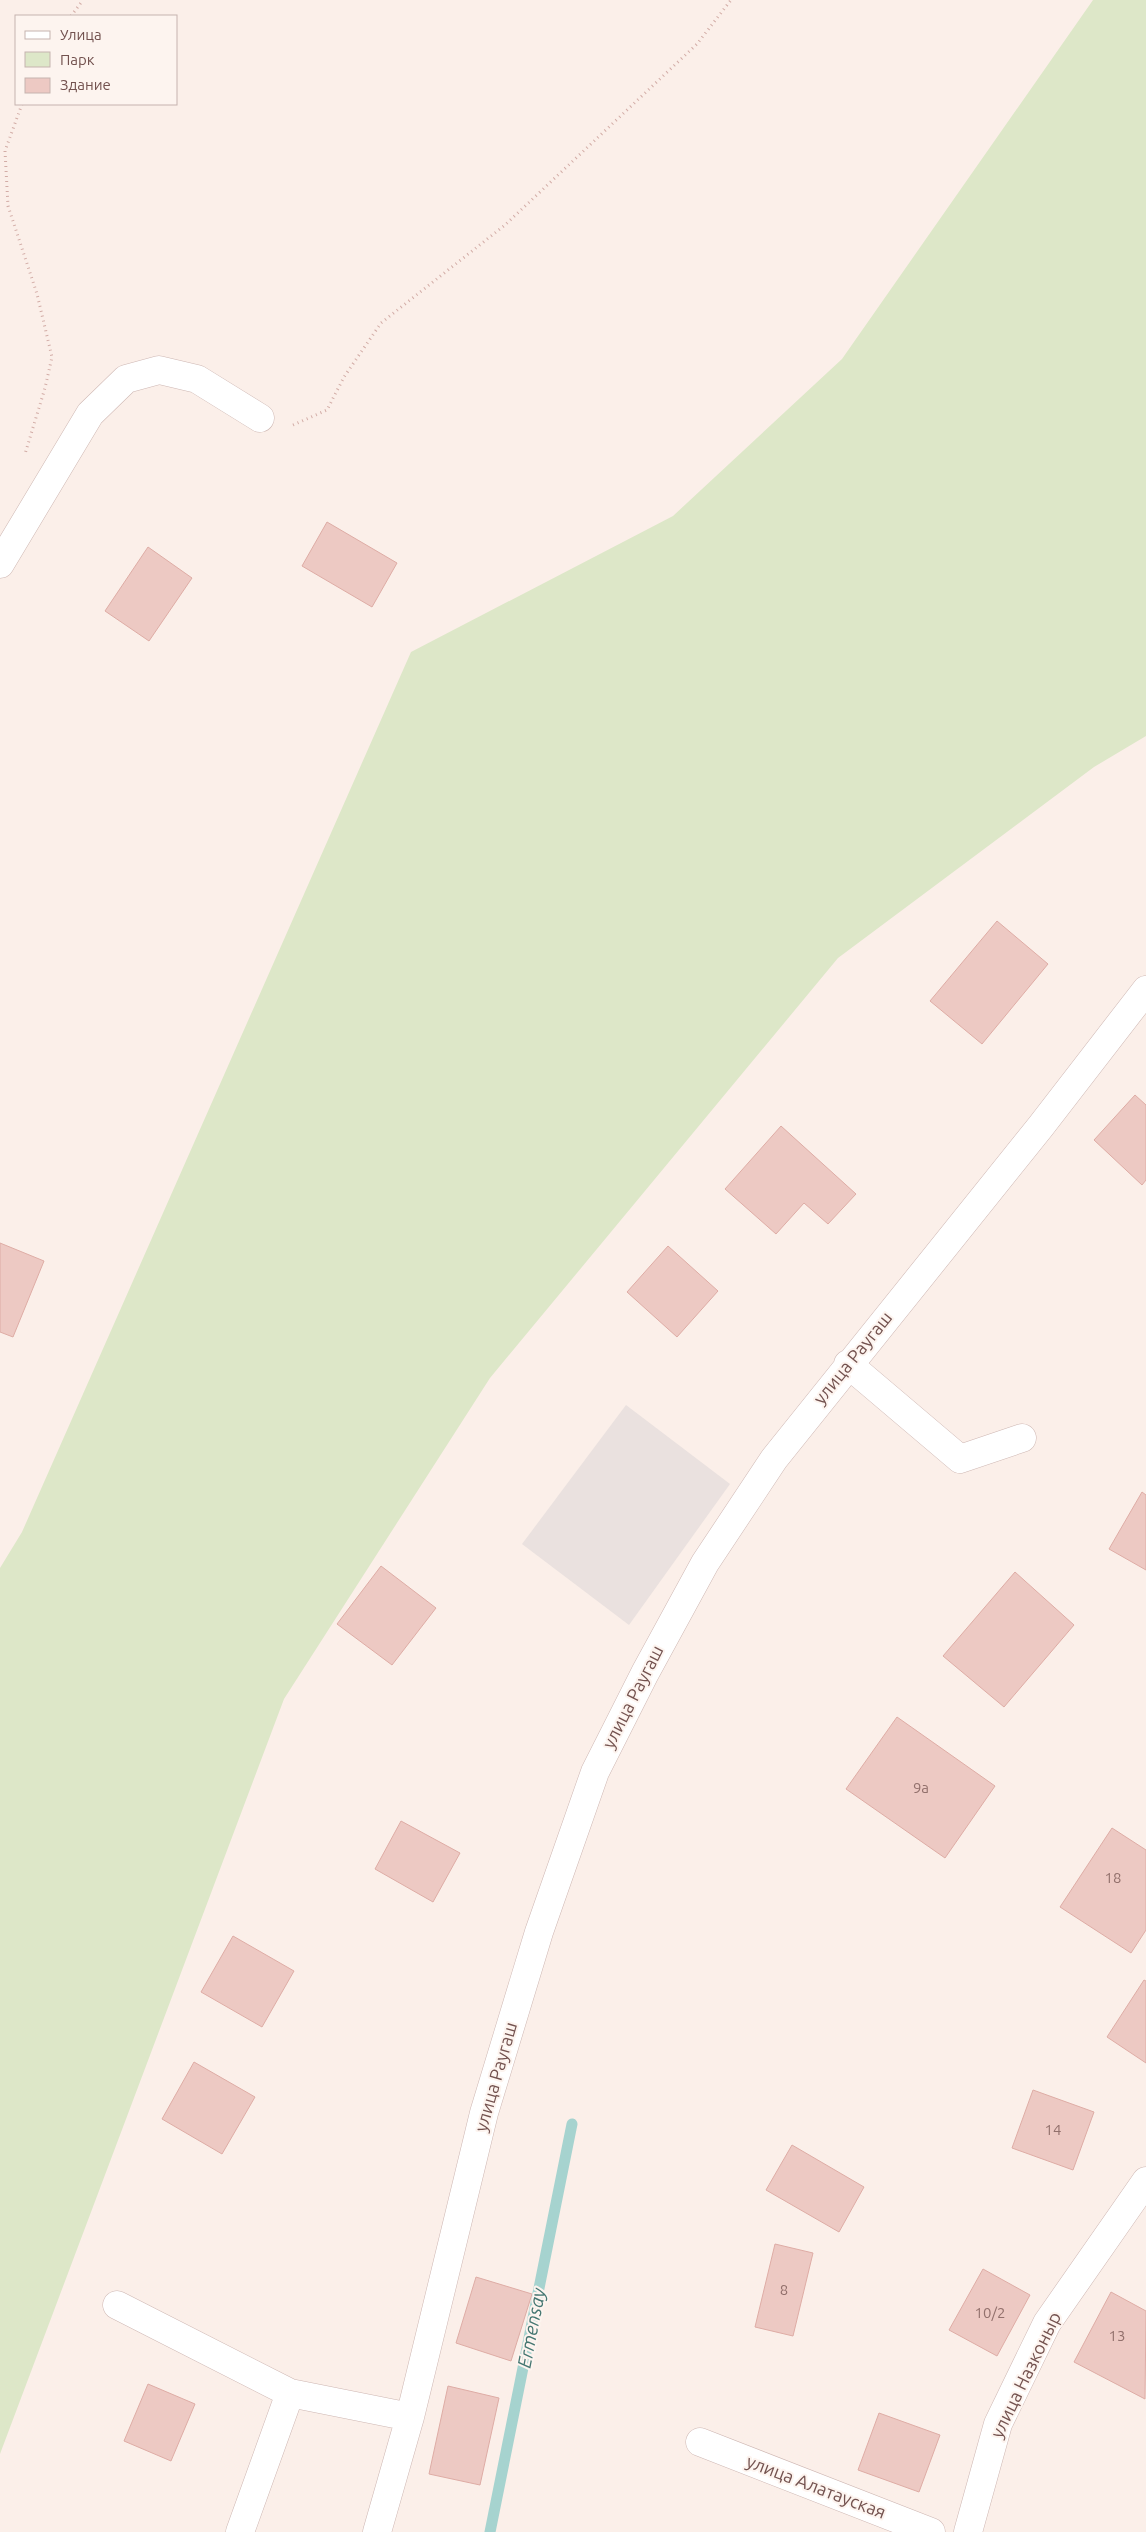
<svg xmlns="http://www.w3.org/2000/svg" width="1146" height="2532" viewBox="0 0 1146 2532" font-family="Ubuntu,sans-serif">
<rect width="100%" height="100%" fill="#fbefe9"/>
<path fill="#eae1df" d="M626,1405L730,1484L629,1625L522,1544Z"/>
<path fill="#dde7c8" d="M1093,0H1146V736L1094,767L838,958L490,1378L284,1699L0,2454V1568L22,1532L411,652L673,516L842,359Z"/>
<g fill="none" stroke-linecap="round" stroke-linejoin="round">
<path stroke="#a6d3cf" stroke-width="11" d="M490,2532L572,2124"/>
</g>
<path fill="#edc9c3" stroke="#deaca5" d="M327,522L397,563L372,607L302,566Z
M148,547L192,578L149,641L105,611Z
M997,921L1048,964L982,1044L930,1001Z
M1135,1095L1146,1105V1180L1142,1185L1094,1140Z
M781,1126L856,1194L828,1224L804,1203L776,1234L725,1189Z
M0,1243L44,1261L13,1337L0,1332Z
M668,1246L718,1291L677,1337L627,1292Z
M1142,1492L1146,1495V1570L1109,1549Z
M381,1566L436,1608L392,1665L337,1624Z
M1015,1572L1074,1625L1004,1707L943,1656Z
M897,1717L995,1786L945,1858L846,1789Z
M401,1821L460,1853L433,1902L375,1869Z
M1112,1828L1146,1850V1930L1131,1953L1060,1907Z
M233,1936L294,1971L262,2027L201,1992Z
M1144,1980L1146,1981V2063L1107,2037Z
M194,2062L255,2097L222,2154L162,2119Z
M1033,2090L1094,2112L1073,2170L1012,2148Z
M792,2145L864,2187L839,2232L766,2190Z
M775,2244L813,2253L793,2336L755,2327Z
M983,2269L1030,2295L997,2356L949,2330Z
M476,2277L532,2294L511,2361L456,2343Z
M1111,2292L1146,2311L1145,2399L1074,2362Z
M148,2384L195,2404L171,2461L124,2441Z
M448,2386L499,2398L480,2485L429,2474Z
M879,2413L940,2435L919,2492L858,2470Z"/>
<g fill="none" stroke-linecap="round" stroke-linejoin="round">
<g stroke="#ceb7b3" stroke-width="29">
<path id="minor" d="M0,564L90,414L126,379L159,370L197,379L260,418
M848,1364L960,1459L1022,1438
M117,2305L290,2393L410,2417
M700,2442L931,2532
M240,2532L290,2393
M377,2532L410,2417L484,2113L539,1932L595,1772L645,1673L705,1563L774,1459L1041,1126L1146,990
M968,2532L998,2424L1047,2323L1146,2181"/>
</g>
<path stroke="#d2aca6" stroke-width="3" stroke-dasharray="1 4" stroke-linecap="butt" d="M71,16L83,0
M22,104L5,151L8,206L37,294L52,357L45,388L25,454
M293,425L327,410L344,377L381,323L505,225L697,44L731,0"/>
<use href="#minor" stroke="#fff" stroke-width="28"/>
</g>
<g text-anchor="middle" stroke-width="4" stroke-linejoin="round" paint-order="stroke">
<g font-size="15" fill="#92706c">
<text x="921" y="1793">9а</text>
<text x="1113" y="1883">18</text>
<text x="1053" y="2135">14</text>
<text x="784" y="2295">8</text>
<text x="990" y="2318">10/2</text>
<text x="1117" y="2341">13</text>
</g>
<g font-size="18" fill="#73524f" stroke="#fdf4ef">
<text transform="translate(853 1358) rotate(-51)" y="6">улица Раугаш</text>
<text transform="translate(633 1697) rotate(-63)" y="6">улица Раугаш</text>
<text transform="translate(496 2077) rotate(-74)" y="6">улица Раугаш</text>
<text transform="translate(1026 2375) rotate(-64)" y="6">улица Назконыр</text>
<text transform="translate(816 2487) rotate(21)" y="6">улица Алатауская</text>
</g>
<g font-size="19" font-style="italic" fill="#447671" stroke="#fdf4ef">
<text transform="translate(531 2328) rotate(-79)" y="7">Ermensay</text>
</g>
</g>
<rect x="15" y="15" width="162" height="90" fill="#fdf4ef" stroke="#c6b3af"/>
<rect x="25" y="31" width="25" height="8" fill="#ffffff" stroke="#c6b3af"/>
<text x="60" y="40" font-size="15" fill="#73524f">Улица</text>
<rect x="25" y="52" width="25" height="15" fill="#dde7c8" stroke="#c6b3af"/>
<text x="60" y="65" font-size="15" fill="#73524f">Парк</text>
<rect x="25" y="78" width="25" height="15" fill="#edc9c3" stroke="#c6b3af"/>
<text x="60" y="90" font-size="15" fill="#73524f">Здание</text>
</svg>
